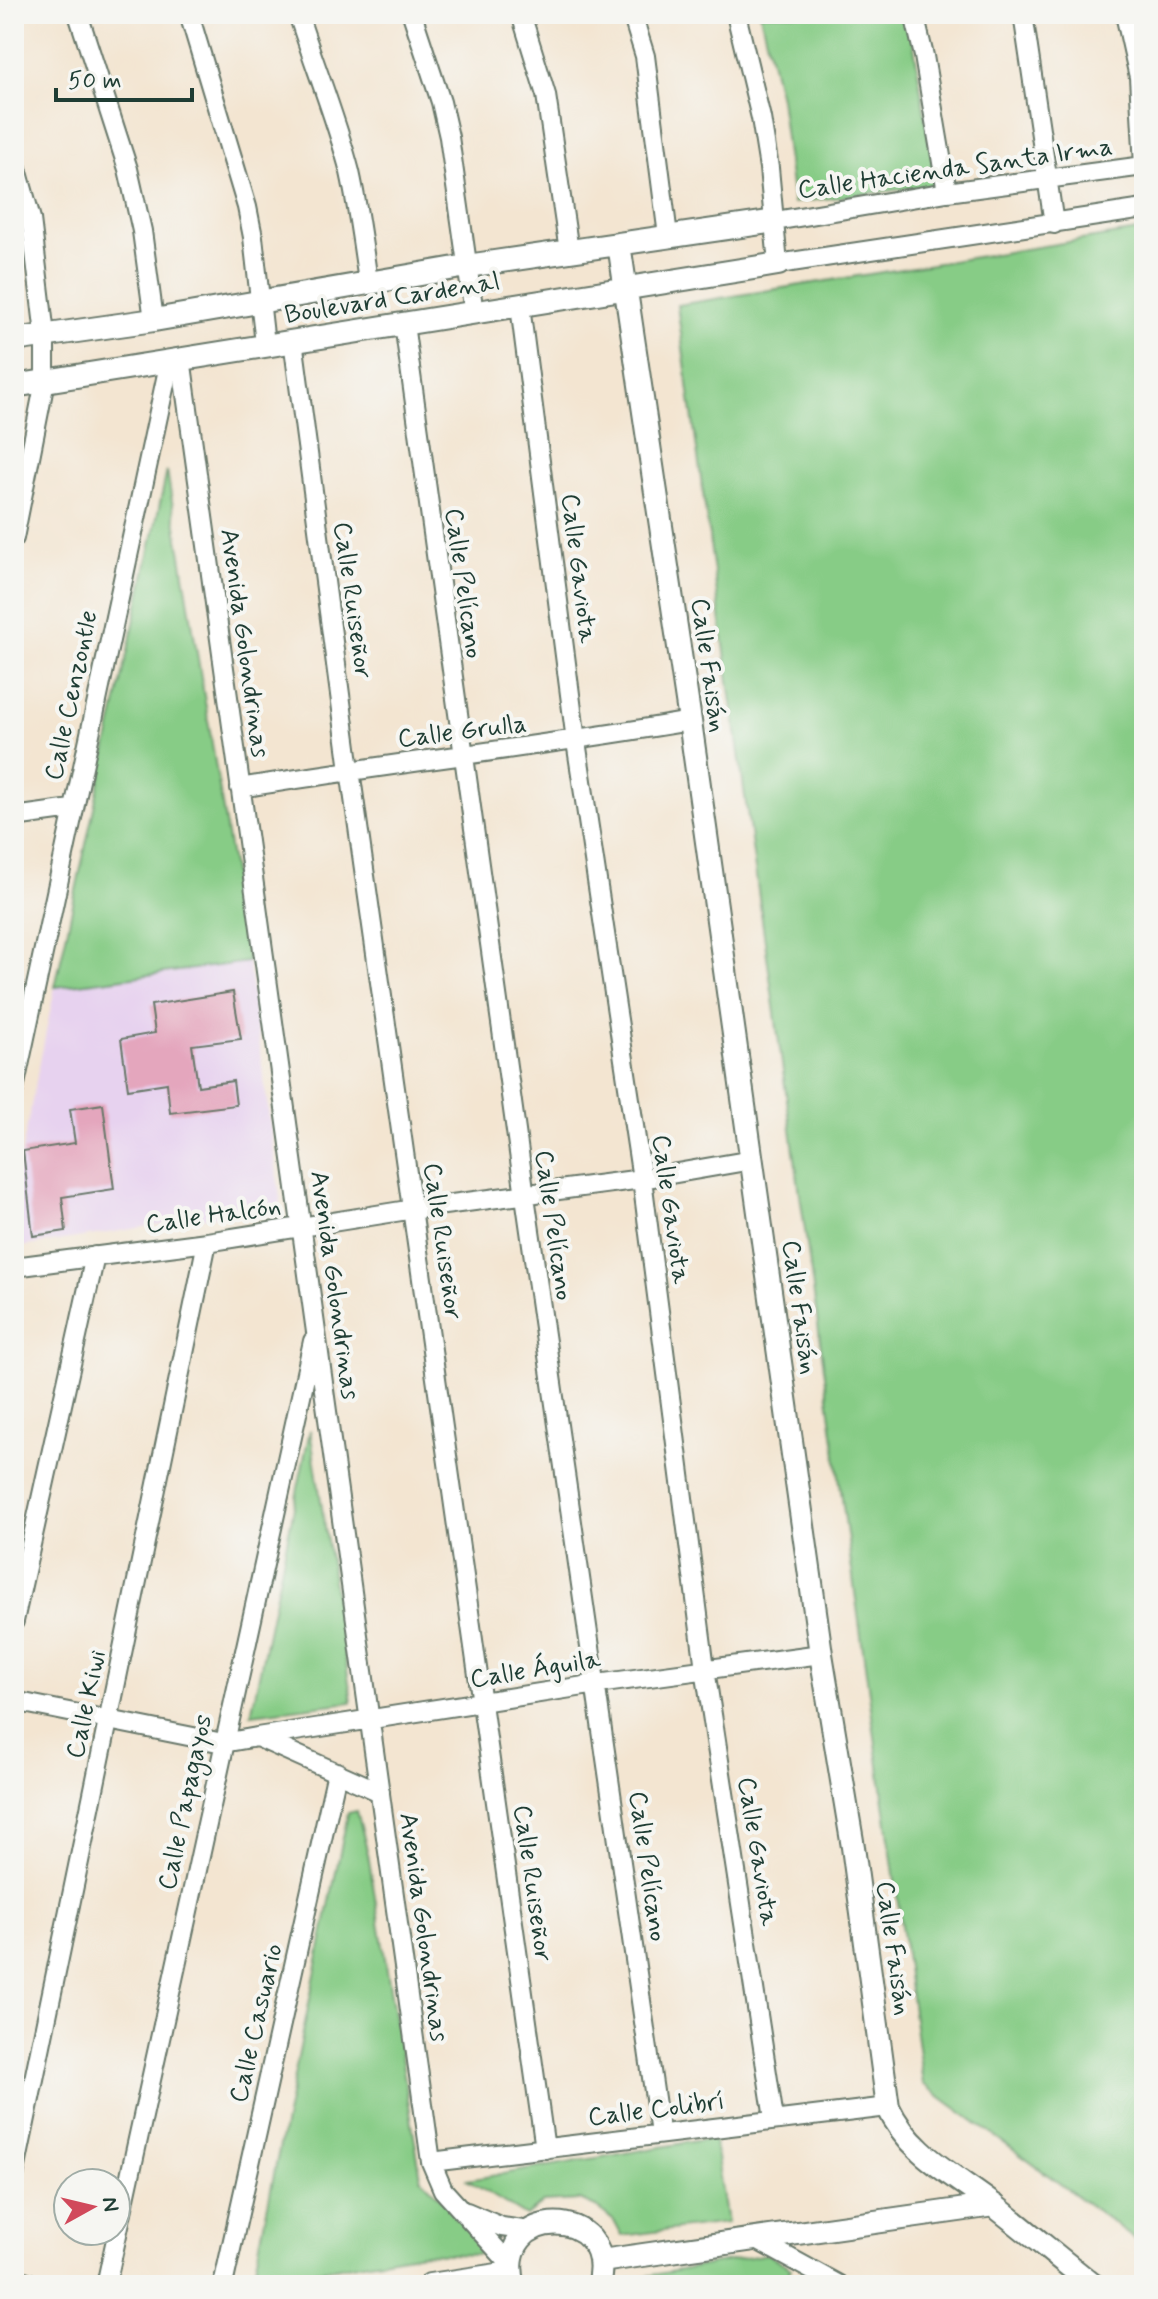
<svg xmlns="http://www.w3.org/2000/svg" width="1158" height="2299" viewBox="0 0 1158 2299" font-family="Mynerve,sans-serif">
<rect width="100%" height="100%" fill="#f6f6f2"/>
<filter id="ink" filterUnits="userSpaceOnUse"><feTurbulence type="fractalNoise" baseFrequency=".0125" numOctaves="2"/><feDisplacementMap in="SourceGraphic" scale="16" xChannelSelector="R" yChannelSelector="G"/><feConvolveMatrix kernelMatrix="1 2 1 2 8 2 1 2 1" color-interpolation-filters="sRGB"/></filter>
<filter id="wash" filterUnits="userSpaceOnUse"><feTurbulence type="fractalNoise" baseFrequency=".006" numOctaves="4" result="noise"/><feDisplacementMap in="SourceGraphic" scale="32" xChannelSelector="R" yChannelSelector="G"/><feGaussianBlur stdDeviation="1.8" result="paint"/><feColorMatrix in="noise" values="0 0 0 0 0 0 0 0 0 0 0 0 0 0 0 0 0 1.4 0 .05"/><feComposite in="paint" operator="in"/></filter>
<g filter="url(#wash)">
<rect width="100%" height="100%" fill="#f3e5d1"/>
<path fill="#e7d2ef" d="M248,962L281,1205L14,1248V1191L55,987Z"/>
<path fill="#87cc86" stroke="#53845d" stroke-width="2" d="M760,14H907L913,40L936,185L793,203L780,98Z
M1144,230V2245L923,2084L677,305Z
M167,471L248,962L55,987Z
M310,1430L352,1702L251,1714Z
M357,1811L368,1854L421,2178L448,2205L482,2247L477,2255L422,2253L252,2282L348,1813Z
M714,2138L727,2223L622,2236L614,2221L598,2208L580,2200L543,2202L526,2216L467,2180Z
M767,2254L791,2268L781,2285H640L631,2279Z"/>
<g id="blocks">
<path fill="#e4a6bd" d="M233,992L241,1039L192,1045L198,1086L233,1081L236,1105L170,1113L167,1083L128,1089L121,1039L155,1033L151,1005Z
M103,1104L114,1189L62,1197L66,1231L33,1236L23,1151L75,1143L70,1109Z"/>
</g>
</g>
<g filter="url(#ink)">
<use href="#blocks" fill-opacity="0" stroke="#69786b" stroke-width="2"/>
<g fill="none" stroke-linecap="round" stroke-linejoin="round">
<g stroke="#69786b" stroke-width="22">
<path id="minor" d="M78,14L128,169L142,231L154,320
M189,14L247,207L253,237L265,344
M298,14C315,67 336,118 350,172C358,208 363,245 368,282
M412,14L441,102L449,137L474,313
M521,14L546,95L569,251
M632,14L645,56L668,236
M736,14L761,118L769,168L778,264L1144,209
M914,14L924,56L947,192
M1023,14L1054,224
M1125,14L1139,77L1144,166
M14,158L31,219L45,335V381L14,538
M775,221L947,192L1144,166
M520,306L576,741L642,1179L705,1669L774,2119
M404,324L525,1196L660,2133
M293,340L350,770L545,2149
M181,358L431,2162L443,2190L511,2265
M240,788C390,763 540,747 690,721
M14,817L72,809
M14,1089L170,360
M14,1267L207,1242L414,1209L642,1179L752,1160
M14,1621L95,1256
M14,1701L223,1743L257,1737L380,1792
M257,1737L597,1684L821,1654
M431,2162L888,2107
M14,2176L207,1242
M467,2212L502,2227L529,2231
M755,2239L839,2285
M106,2285L313,1341
M223,2285L337,1772"/>
</g>
<g stroke="#69786b" stroke-width="26">
<path id="tertiary" d="M619,244L690,721L821,1654L853,1847L888,2107C910,2155 955,2175 996,2207C1028,2232 1060,2259 1093,2285
M14,340L154,320L467,266L775,221
M14,386L778,264
M601,2261L994,2205
M14,2279L29,2285
M430,2285L511,2273
M514,2285C491,2203 620,2203 598,2285"/>
</g>
<use href="#minor" stroke="#fff" stroke-width="18"/>
<use href="#tertiary" stroke="#fff" stroke-width="22"/>
</g>
</g>
<g text-anchor="middle" stroke-width="8" stroke-linejoin="round" paint-order="stroke">
<g font-size="26" fill="#1f3d34" stroke="#f6f6f2">
<text transform="translate(955 167) rotate(-8)" y="9">Calle Hacienda Santa Irma</text>
<text transform="translate(392 297) rotate(-9)" y="9">Boulevard Cardenal</text>
<text transform="translate(580 568) rotate(83)" y="9">Calle Gaviota</text>
<text transform="translate(465 583) rotate(82)" y="9">Calle Pelícano</text>
<text transform="translate(354 600) rotate(82)" y="9">Calle Ruiseñor</text>
<text transform="translate(246 643) rotate(82)" y="9">Avenida Golondrinas</text>
<text transform="translate(710 665) rotate(82)" y="9">Calle Faisán</text>
<text transform="translate(70 695) rotate(-78)" y="9">Calle Cenzontle</text>
<text transform="translate(462 730) rotate(-7)" y="9">Calle Grulla</text>
<text transform="translate(672 1209) rotate(82)" y="9">Calle Gaviota</text>
<text transform="translate(213 1214) rotate(-8)" y="9">Calle Halcón</text>
<text transform="translate(555 1225) rotate(82)" y="9">Calle Pelícano</text>
<text transform="translate(444 1241) rotate(82)" y="9">Calle Ruiseñor</text>
<text transform="translate(336 1285) rotate(82)" y="9">Avenida Golondrinas</text>
<text transform="translate(801 1307) rotate(82)" y="9">Calle Faisán</text>
<text transform="translate(535 1668) rotate(-9)" y="9">Calle Águila</text>
<text transform="translate(85 1704) rotate(-78)" y="9">Calle Kiwi</text>
<text transform="translate(184 1802) rotate(-78)" y="9">Calle Papagayos</text>
<text transform="translate(759 1851) rotate(81)" y="9">Calle Gaviota</text>
<text transform="translate(649 1866) rotate(82)" y="9">Calle Pelícano</text>
<text transform="translate(534 1883) rotate(82)" y="9">Calle Ruiseñor</text>
<text transform="translate(425 1927) rotate(82)" y="9">Avenida Golondrinas</text>
<text transform="translate(895 1948) rotate(82)" y="9">Calle Faisán</text>
<text transform="translate(255 2023) rotate(-77)" y="9">Calle Casuario</text>
<text transform="translate(656 2108) rotate(-7)" y="9">Calle Colibrí</text>
</g>
</g>
<rect width="1158" height="2299" fill="none" stroke="#f6f6f2" stroke-width="48"/>
<g transform="translate(92 2207) rotate(82)"><circle r="38" fill="#f6f6f2" stroke="#a0aca6" stroke-width="2"/>
<path d="M0-6L14 30L0 20L-14 30Z" fill="#d1495b"/>
<text y="-12" font-size="22" font-weight="bold" text-anchor="middle" fill="#1f3d34">N</text>
</g>
<path d="M56 88v12h136v-12" fill="none" stroke="#1f3d34" stroke-width="4"/>
<text x="68" y="88" font-size="24" fill="#1f3d34" stroke="#f6f6f2" stroke-width="6" paint-order="stroke">50 m</text>
</svg>
